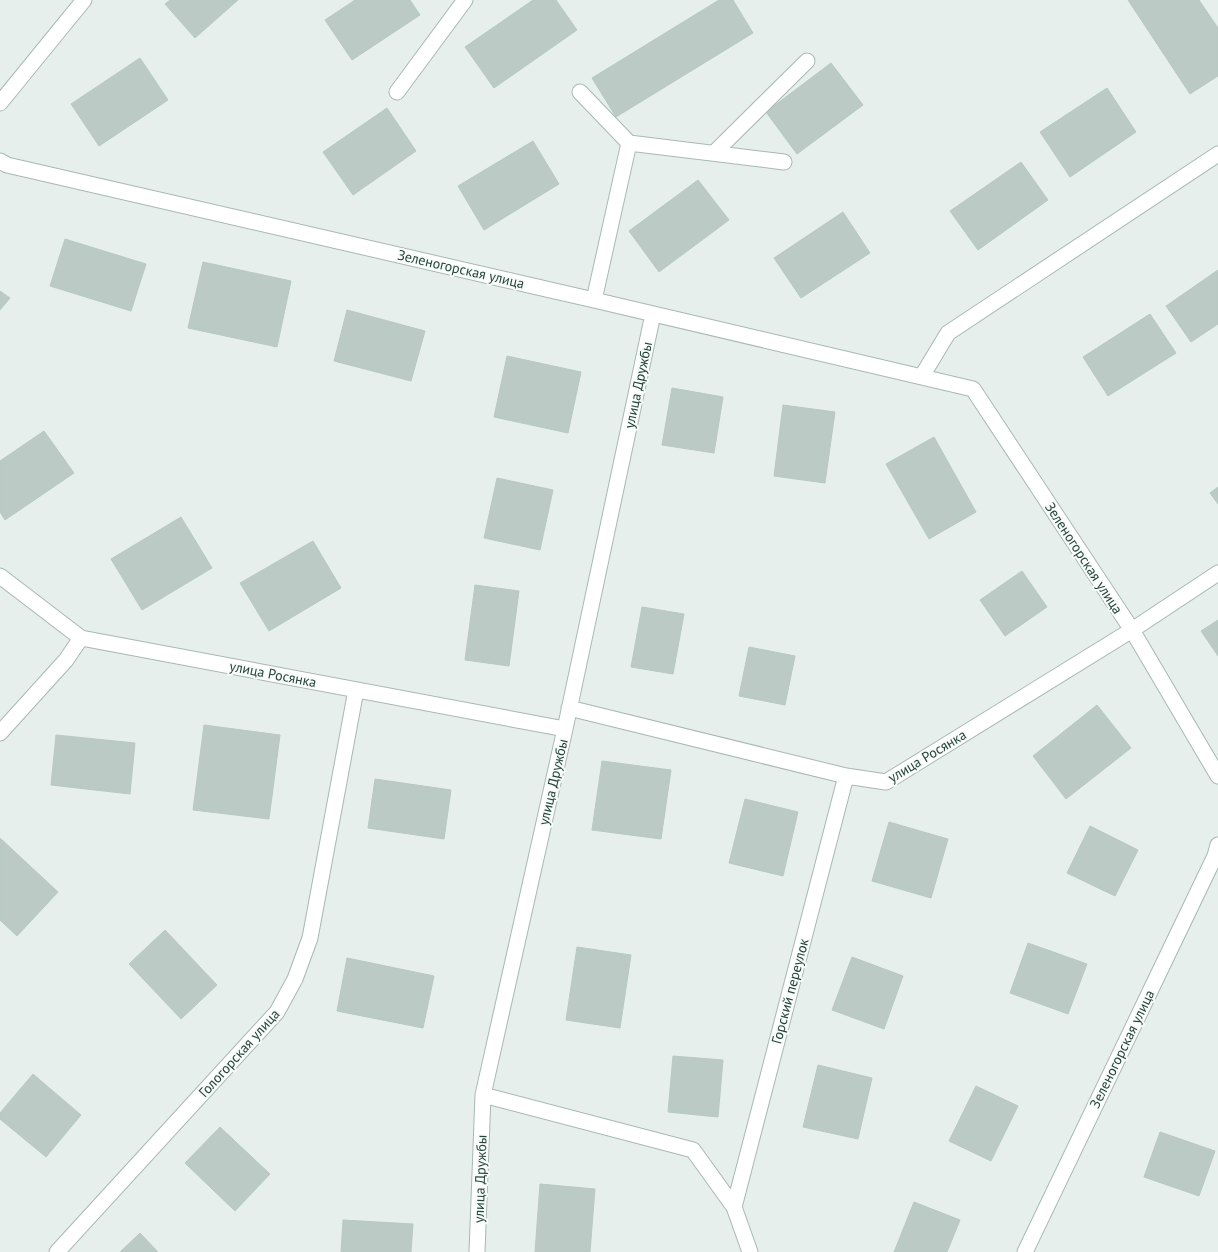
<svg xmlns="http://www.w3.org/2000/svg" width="1218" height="1252" viewBox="0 0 1218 1252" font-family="'PT Sans',sans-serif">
<rect width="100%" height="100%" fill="#e6efeb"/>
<path fill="#bbcac4" stroke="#b8c9c2" d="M170,0H238L195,38L165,4Z
M355,0H410L420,15L352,60L325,20Z
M533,0H556L577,30L494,88L465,47Z
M719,0H733L753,33L616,117L592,78Z
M1128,0H1199L1218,28V76L1190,94Z
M140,58L168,100L99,146L71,104Z
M831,63L863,105L797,154L766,112Z
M1107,88L1136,132L1070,177L1040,132Z
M387,108L416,151L353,195L323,152Z
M533,141L559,184L484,230L458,186Z
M1021,162L1048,200L978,250L950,211Z
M698,180L729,220L659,272L629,231Z
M843,212L870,253L801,298L774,258Z
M65,239L146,264L131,311L50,286Z
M203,262L291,281L277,347L188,328Z
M1218,270V324L1191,342L1166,306Z
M0,291L10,298L0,310Z
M347,310L425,331L411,381L334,361Z
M1150,314L1176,353L1108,396L1083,357Z
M507,356L581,372L568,433L494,417Z
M672,388L723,397L714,453L662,445Z
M783,405L835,412L825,483L774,476Z
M44,431L74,473L5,520L0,512V461Z
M934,437L976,512L929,539L886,464Z
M497,478L553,490L540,550L484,538Z
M1218,487V504L1210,493Z
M181,517L212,568L142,610L111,559Z
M313,541L341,588L269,631L240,583Z
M1022,571L1047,607L1005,636L980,600Z
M475,585L519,591L509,666L465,660Z
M642,607L684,614L673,674L631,667Z
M1218,620V656L1201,631Z
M749,647L795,656L785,705L739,696Z
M1097,705L1131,748L1066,799L1033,756Z
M204,725L280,735L269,819L193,810Z
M56,735L135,743L130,794L51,785Z
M602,761L671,770L661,839L592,830Z
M375,779L451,790L444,839L368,828Z
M745,799L798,812L783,876L729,863Z
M889,822L948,839L931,898L872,881Z
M1090,826L1138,850L1115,896L1067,873Z
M0,838L58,892L17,936L0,920Z
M165,930L217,985L181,1019L129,964Z
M1028,943L1087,964L1068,1014L1010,993Z
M577,947L631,955L620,1028L566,1020Z
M852,957L903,976L884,1029L832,1010Z
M347,958L434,976L423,1028L337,1011Z
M673,1056L723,1060L718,1117L668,1112Z
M818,1065L872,1078L858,1139L803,1127Z
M33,1074L81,1115L46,1157L0,1119V1113Z
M976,1086L1018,1106L991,1161L949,1141Z
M220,1127L270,1174L235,1211L185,1163Z
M1160,1132L1215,1151L1199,1196L1144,1177Z
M540,1184L595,1189L590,1252H535Z
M914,1202L960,1220L947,1252H894Z
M343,1220L413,1224L411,1252H341Z
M140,1233L158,1252H120Z"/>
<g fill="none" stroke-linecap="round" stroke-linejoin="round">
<g stroke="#a8b8b2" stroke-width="17">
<path id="minor" d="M397,92L465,0
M580,92L629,143L594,300
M0,103L84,0
M629,143L784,162
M714,153L807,61
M0,161L7,165L594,300L973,389L1132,630L1218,776
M922,376L948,333L1218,154
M0,576L81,638L565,729
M569,708L846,776L886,782L1132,630L1218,573
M0,733L66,660L81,638
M483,1095L693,1150L734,1207L750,1252
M734,1207L846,776
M57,1252L277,1012L295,979L310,938L356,690
M477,1252L483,1095L565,729L653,314
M1025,1252L1215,856L1218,845"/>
</g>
<use href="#minor" stroke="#fff" stroke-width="15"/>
</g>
<g text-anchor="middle" stroke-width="4" stroke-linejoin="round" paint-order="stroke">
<g font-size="14" fill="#24423a" stroke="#f7fbf9">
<text transform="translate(461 269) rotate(13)" y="5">Зеленогорская улица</text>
<text transform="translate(638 385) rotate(-78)" y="5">улица Дружбы</text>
<text transform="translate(1084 558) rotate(57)" y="5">Зеленогорская улица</text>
<text transform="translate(273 674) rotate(11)" y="5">улица Росянка</text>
<text transform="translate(927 756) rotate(-31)" y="5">улица Росянка</text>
<text transform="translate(553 782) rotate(-77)" y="5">улица Дружбы</text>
<text transform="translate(790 991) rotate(-75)" y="5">Горский переулок</text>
<text transform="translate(1122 1049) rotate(-64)" y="5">Зеленогорская улица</text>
<text transform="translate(239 1053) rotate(-48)" y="5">Гологорская улица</text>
<text transform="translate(480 1179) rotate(-88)" y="5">улица Дружбы</text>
</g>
</g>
</svg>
